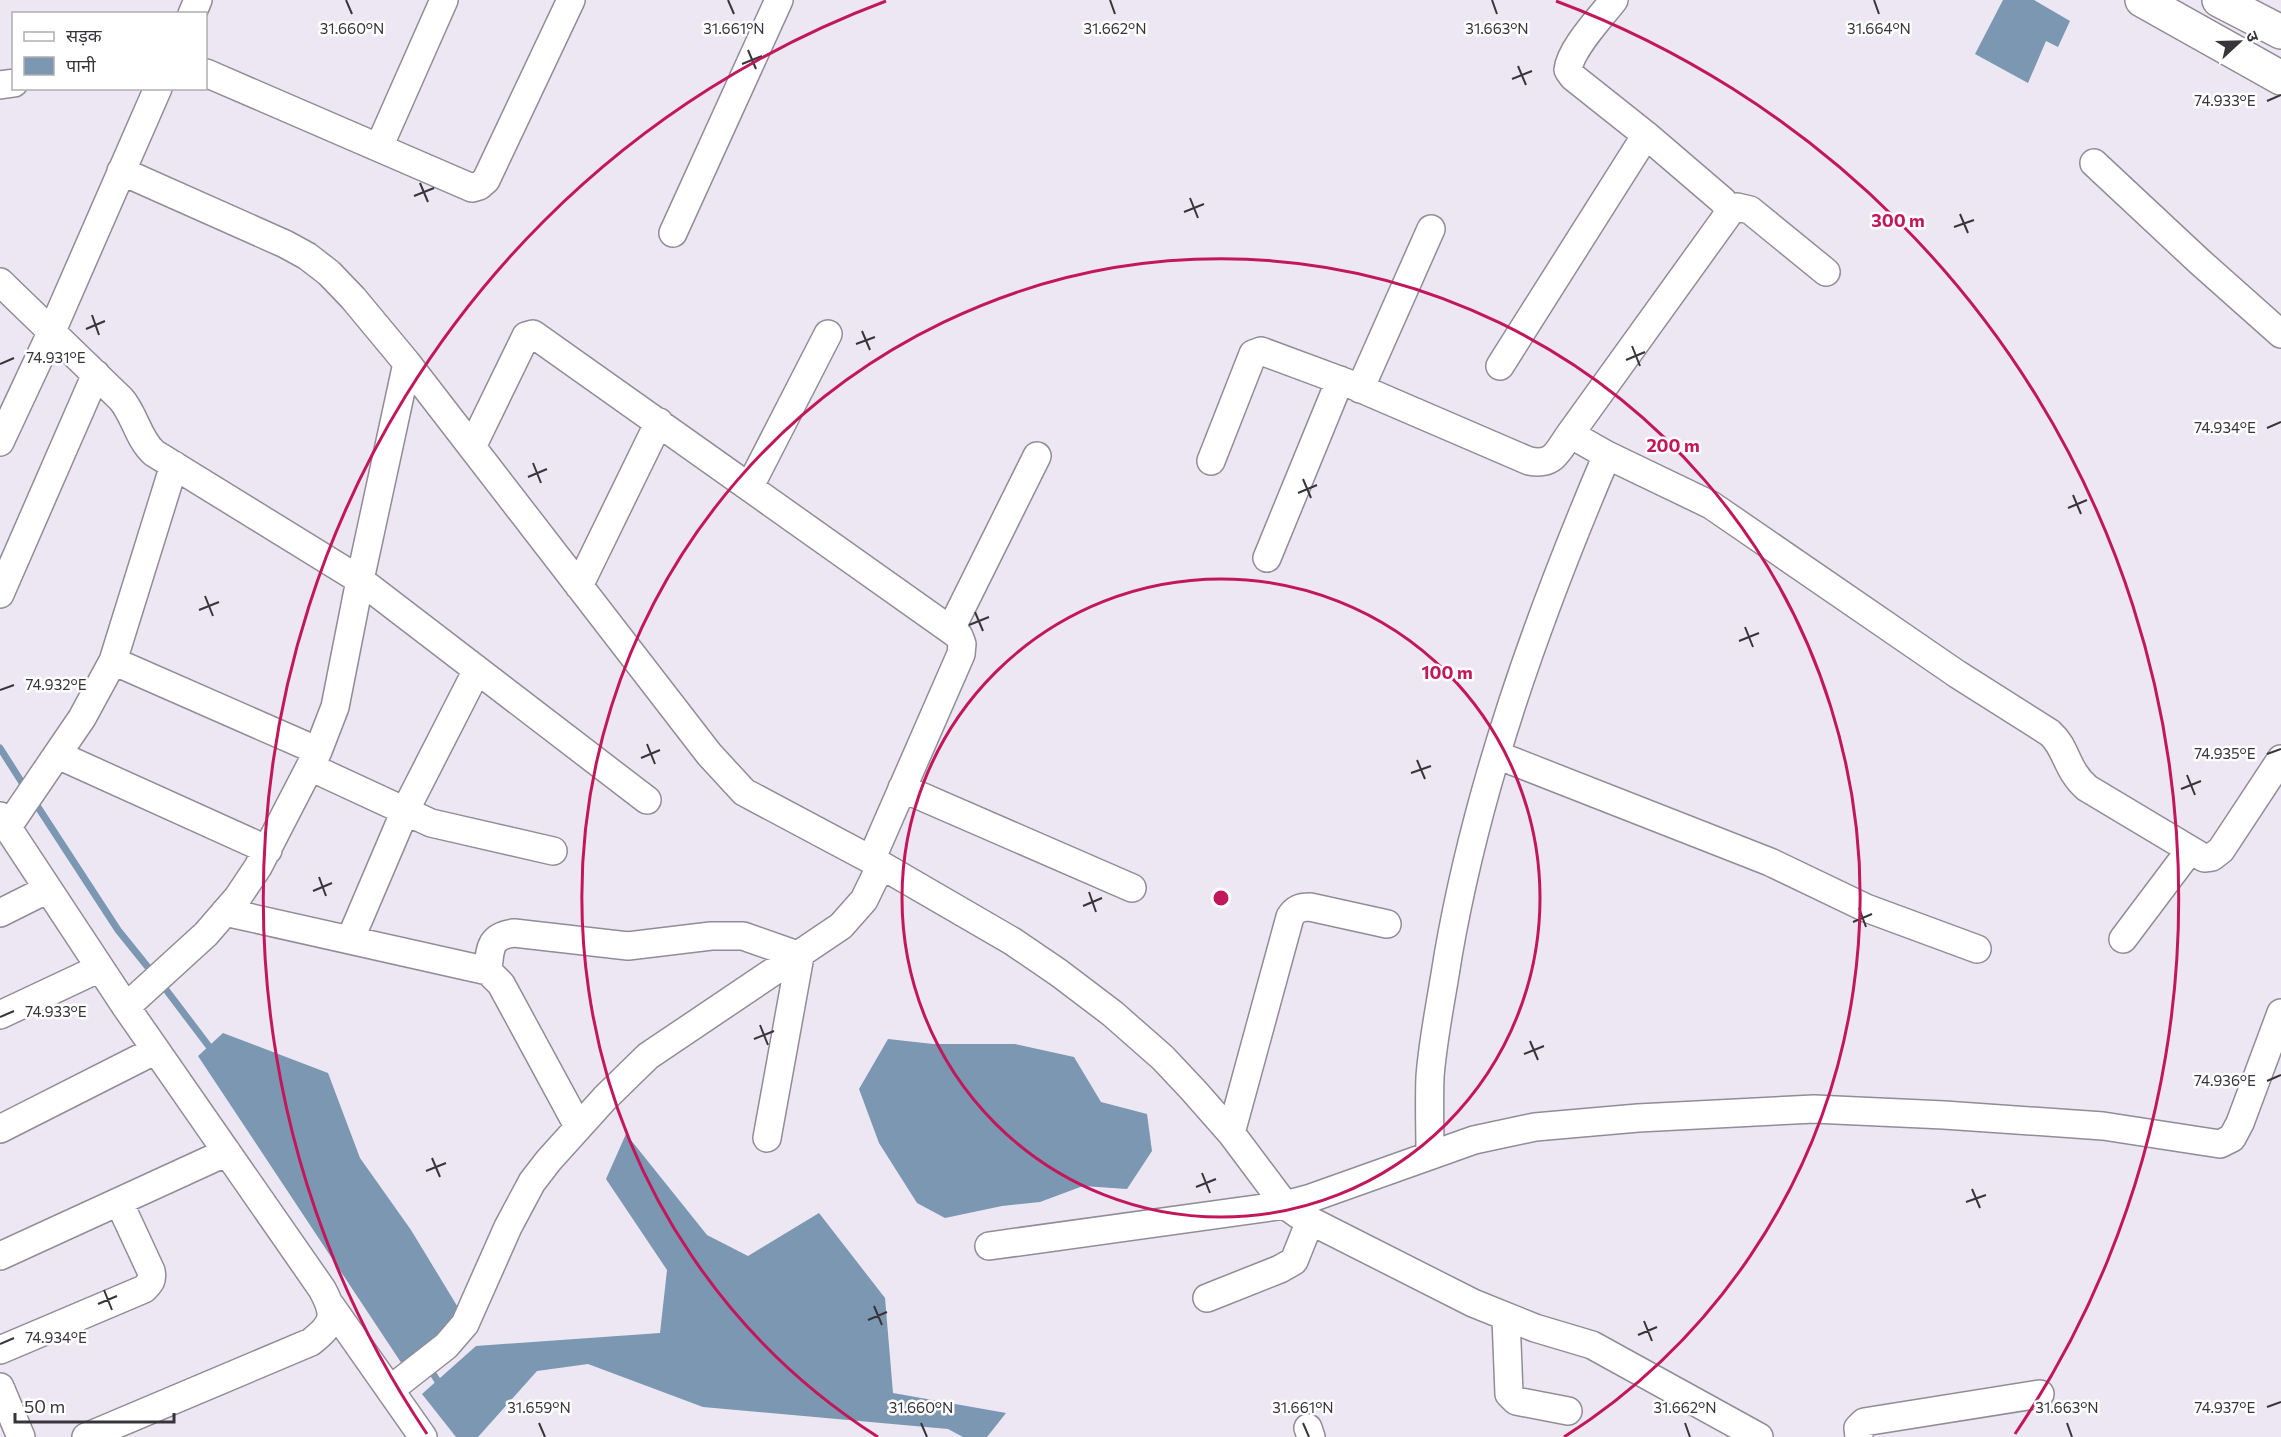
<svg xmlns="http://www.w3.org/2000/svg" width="2281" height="1437" viewBox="0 0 2281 1437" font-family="Commissioner,'Noto Sans Devanagari',sans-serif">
<rect width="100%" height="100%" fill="#ece7f2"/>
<path fill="#7b97b2" d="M2003,0H2034L2070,21L2058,47L2046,41L2028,83L1975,54Z
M223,1033L328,1073L360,1158L411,1230L462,1314L406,1370L198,1056Z
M888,1039L933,1044H1015L1074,1057L1101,1102L1147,1114L1152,1151L1127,1189L1083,1186L1040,1202L1002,1206L945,1218L917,1203L879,1143L859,1089Z
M626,1134L707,1235L748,1256L819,1213L885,1298L893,1393L1006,1413L987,1437H963L948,1429L703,1407L588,1364L537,1371L478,1437H456L422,1394L476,1346L660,1333L667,1270L606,1179Z"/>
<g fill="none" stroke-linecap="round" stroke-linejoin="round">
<path stroke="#7b97b2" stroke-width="7" d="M0,748L26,789
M34,801L118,930L151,971
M164,987L214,1053
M432,1372L442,1388"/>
<g stroke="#918c96" stroke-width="30">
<path id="minor" d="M192,14L198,0
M206,73L472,188L479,186L486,180L571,0
M0,85L14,83
M379,147L444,0
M2094,163L2200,262L2281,334
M121,171L285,244L307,256L329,273L353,298L407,363L709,754L744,792L881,865L1012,941L1059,973L1113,1014L1163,1058L1194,1091L1231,1133L1285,1205L1299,1215L1473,1303L1535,1328L1592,1345L1759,1437
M1728,210L1737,207L1750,210L1826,272
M673,233L779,0
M0,282L121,399C135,415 138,439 154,453L360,580L647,800
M1500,366L1646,135
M1360,389L1431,229
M0,442L51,333L158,88
M472,447L526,336L533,334L959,636L962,644L961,654L871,860
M1607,455L1711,505L1957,674L2050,733C2067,748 2066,770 2087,788L2204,858L2212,857L2221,850L2281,759
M1211,461L1253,354L1261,351L1350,384L1529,461C1554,466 1557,452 1570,434
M750,486L828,334
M1267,558L1340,380
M579,586L659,422
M0,594L96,374
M951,629L1037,456
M113,661L318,751
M58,755L268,850
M1497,755L1770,862L1866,908L1977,949
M310,767L431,823L553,851
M902,788L1132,888
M0,816L126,1007L322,1289C336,1315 335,1323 311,1342L86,1437
M7,828L82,718L113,661L174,465
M225,912L488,971L501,984L578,1126
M0,913L48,889
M2123,939L2190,850
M350,940L405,811L477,670
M488,971C490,949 489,936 514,933L628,946L711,936H743L800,956L767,1138
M126,1007L206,934L238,897L258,867L318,751L335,707L360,580L407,363
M0,1015L100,968
M0,1129L156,1050
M1231,1133L1290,917C1295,909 1300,907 1310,907L1387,924
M1430,1155C1430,1129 1429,1103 1430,1077C1433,1037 1442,996 1448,956C1478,783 1538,617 1607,455L1570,434L1727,216L1728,210L1723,201L1646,135L1573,77L1568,70C1570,49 1601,17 1614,0
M989,1246L1285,1205L1311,1198L1474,1140L1535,1127L1638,1118L1814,1109L1944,1115L2103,1126L2220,1144L2232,1138L2240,1123L2281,1013
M0,1256L227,1152
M1207,1298L1280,1269L1294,1261L1310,1221
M331,1306L423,1437
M1506,1318L1509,1394L1516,1401L1568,1411
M0,1350L144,1289C150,1283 153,1280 151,1271L119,1202
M0,1387L21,1437
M391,1389L446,1346L465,1324L508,1227L532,1182L549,1160L605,1098L648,1056L841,926L864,900L881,865
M1308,1428L1311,1437
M1859,1437L1858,1428L1864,1422L2040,1394"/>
</g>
<g stroke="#918c96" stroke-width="36">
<path id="major" d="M2142,0L2281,78
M2219,0L2281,32"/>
</g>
<use href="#minor" stroke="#fff" stroke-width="27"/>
<use href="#major" stroke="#fff" stroke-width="33"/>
</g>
<path fill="none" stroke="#37353a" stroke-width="2" d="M346,0L352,14M728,0L734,14M1110,0L1115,14M1492,0L1497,14M1874,0L1879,14M748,50L756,69M742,64L762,56M1518,66L1526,85M1512,79L1532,71M2267,101L2281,95M420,183L428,202M414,196L434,188M1190,198L1198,218M1184,212L1204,204M1960,214L1968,233M1954,227L1974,220M92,315L99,335M86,329L105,321M862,331L870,350M856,344L875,337M1632,346L1640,366M1626,360L1645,352M0,364L14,358M2267,428L2281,422M533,463L541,483M528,477L547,469M1303,479L1311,498M1298,493L1317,485M2073,495L2081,514M2068,508L2087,500M205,596L213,616M199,610L219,602M975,612L983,631M969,625L989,617M1745,627L1753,647M1739,641L1759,633M0,690L14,685M647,744L655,764M2267,754L2281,749M641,758L660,750M1417,760L1425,779M1411,773L1431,766M2187,775L2195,795M2181,789L2201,781M319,877L326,896M313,891L332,883M1089,892L1096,912M1083,906L1102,898M1859,908L1866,927M1853,922L1872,914M0,1017L14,1011M760,1025L768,1045M754,1039L774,1031M1530,1041L1538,1060M1524,1054L1544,1046M2267,1081L2281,1075M432,1158L440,1177M426,1171L446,1163M1202,1173L1210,1193M1196,1187L1216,1179M1972,1189L1980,1208M1966,1202L1986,1195M104,1290L112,1310M98,1304L117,1296M874,1306L882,1325M868,1320L887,1312M1644,1321L1652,1341M1638,1335L1657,1327M0,1344L14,1338M2267,1407L2281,1402M539,1423L545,1437M921,1423L927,1437M1303,1423L1309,1437M1685,1423L1690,1437M2067,1423L2072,1437"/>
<g fill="none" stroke="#c2185b" stroke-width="3">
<circle cx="1221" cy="898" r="319"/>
<path d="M878 1437A639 639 0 1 1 1564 1437"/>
<path d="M427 1434A958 958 0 0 1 886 1M1556 1A958 958 0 0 1 2015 1434"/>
</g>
<g font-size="15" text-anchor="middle" fill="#37353a" stroke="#fff" stroke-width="5" stroke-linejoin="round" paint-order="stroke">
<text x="352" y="34">31.660°N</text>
<text x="734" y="34">31.661°N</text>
<text x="1115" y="34">31.662°N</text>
<text x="1497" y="34">31.663°N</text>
<text x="1879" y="34">31.664°N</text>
<text x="2225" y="106">74.933°E</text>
<text x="56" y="363">74.931°E</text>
<text x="2225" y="433">74.934°E</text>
<text x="56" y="690">74.932°E</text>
<text x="2225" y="759">74.935°E</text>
<text x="56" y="1017">74.933°E</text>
<text x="2225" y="1086">74.936°E</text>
<text x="56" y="1343">74.934°E</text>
<text x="2225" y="1413">74.937°E</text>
<text x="539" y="1413">31.659°N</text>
<text x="921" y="1413">31.660°N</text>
<text x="1303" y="1413">31.661°N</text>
<text x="1685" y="1413">31.662°N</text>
<text x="2067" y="1413">31.663°N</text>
</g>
<circle cx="1221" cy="898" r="9" fill="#c2185b" stroke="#fff" stroke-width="3"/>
<g font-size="18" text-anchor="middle" font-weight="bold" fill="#c2185b" stroke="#fff" stroke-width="5" stroke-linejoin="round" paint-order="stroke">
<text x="1898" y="227">300 m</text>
<text x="1673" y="452">200 m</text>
<text x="1447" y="679">100 m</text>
</g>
<rect x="12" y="12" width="195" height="78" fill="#ffffff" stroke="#afaeb0" stroke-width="1.5"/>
<rect x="24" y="32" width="30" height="9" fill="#ffffff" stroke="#afaeb0" stroke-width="1.5"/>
<text x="66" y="42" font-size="18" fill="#37353a">सड़क</text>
<rect x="24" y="57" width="30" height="18" fill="#7b97b2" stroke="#afaeb0" stroke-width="1.5"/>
<text x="66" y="72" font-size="18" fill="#37353a">पानी</text>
<g transform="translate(2239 42) rotate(68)" stroke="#ffffff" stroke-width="4.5" paint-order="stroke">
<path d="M0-4.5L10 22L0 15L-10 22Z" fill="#37353a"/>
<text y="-9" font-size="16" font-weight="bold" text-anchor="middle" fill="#37353a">उ</text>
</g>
<path d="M15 1413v9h159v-9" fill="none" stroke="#37353a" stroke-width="3"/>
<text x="24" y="1413" font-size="18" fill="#37353a" stroke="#ffffff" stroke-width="4.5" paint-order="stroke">50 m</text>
</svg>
